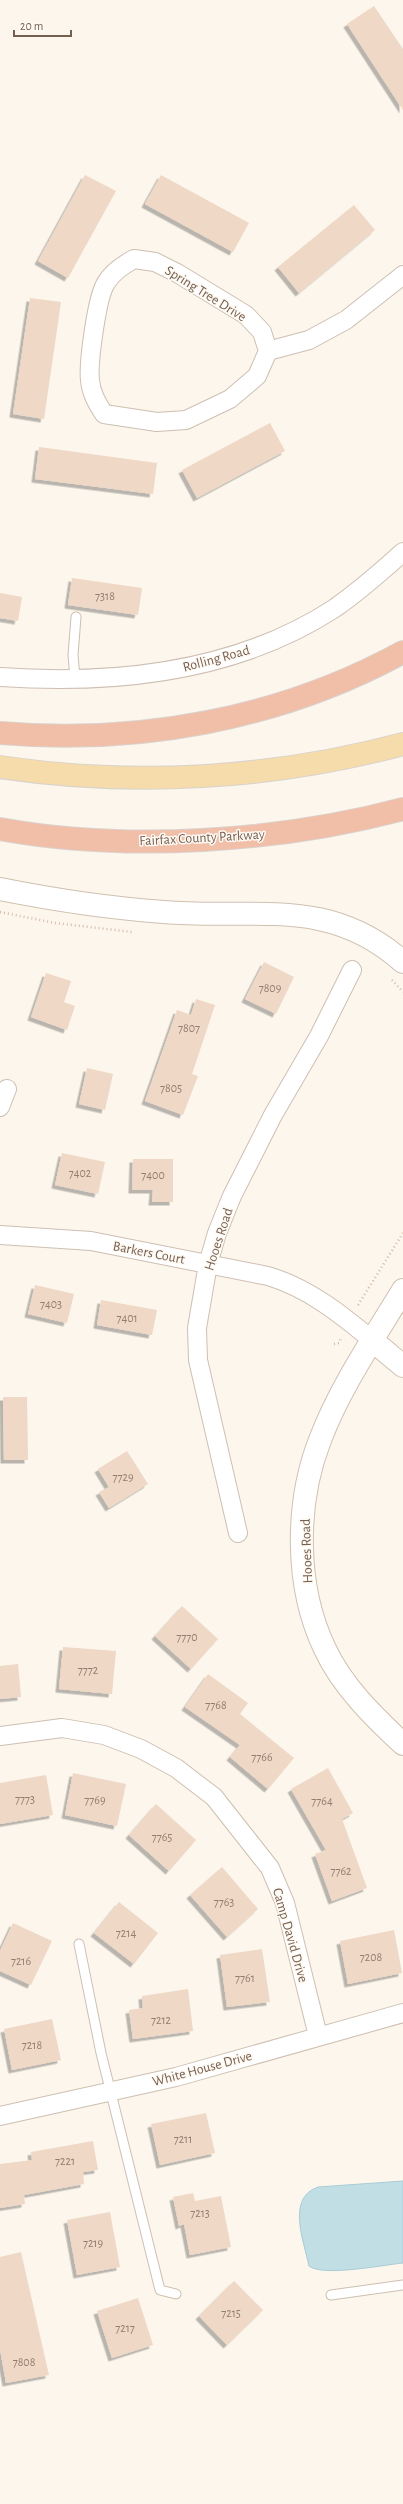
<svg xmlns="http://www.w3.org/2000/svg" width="403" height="2504" viewBox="0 0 403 2504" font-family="'Alegreya Sans',sans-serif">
<defs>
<filter id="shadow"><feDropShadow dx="-3.5" dy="3.5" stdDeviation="0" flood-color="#0004"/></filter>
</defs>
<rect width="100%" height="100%" fill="#fcf6ec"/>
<path fill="#c1dee5" stroke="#a8cdd6" d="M403,2181V2263C383,2265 323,2277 309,2266C304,2241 286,2198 318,2187Z"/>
<path fill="#efd8c6" filter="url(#shadow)" d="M374,6L403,49V110L347,24Z
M85,175L116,191L68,278L38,261Z
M161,175L249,223L233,252L145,204Z
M354,205L375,230L299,293L278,267Z
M30,298L61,302L44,419L13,414Z
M270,423L285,451L197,498L182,470Z
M39,447L157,463L153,494L35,479Z
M72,578L142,588L138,615L68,605Z
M0,593L22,597L18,621L0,618Z
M264,962L294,977L276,1014L245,999Z
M46,973L71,981L64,1002L75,1006L67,1030L31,1017Z
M196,999L215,1005L192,1074L198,1076L183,1115L145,1101L177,1010L191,1015Z
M87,1068L113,1074L105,1110L79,1104Z
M62,1153L105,1162L98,1194L55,1185Z
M133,1159H173V1202H152L153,1190H132Z
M35,1285L74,1294L67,1323L28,1314Z
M101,1300L157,1310L152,1335L97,1325Z
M3,1397H27L28,1460H4Z
M127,1451L148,1484L109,1508L99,1492L109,1487L98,1469Z
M182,1606L218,1639L191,1669L155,1636Z
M63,1647L116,1651L112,1694L59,1689Z
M18,1664L21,1697L0,1699V1666Z
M208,1674L248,1703L240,1714L294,1758L268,1789L230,1757L240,1745L185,1707Z
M328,1768L353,1813L342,1819L367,1888L332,1901L315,1854L326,1850L291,1789Z
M73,1773L126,1784L117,1826L65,1815Z
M46,1775L53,1815L0,1824V1783Z
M156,1804L196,1840L169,1871L129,1835Z
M222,1867L258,1909L227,1937L190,1895Z
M119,1902L158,1933L134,1964L94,1933Z
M13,1923L52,1941L31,1985L0,1971V1951Z
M394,1930L402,1973L348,1984L340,1941Z
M262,1949L270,2002L227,2007L220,1955Z
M188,1989L193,2031L133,2039L129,2010L143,2008L142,1996Z
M52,2019L61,2060L12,2070L4,2029Z
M206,2113L215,2153L160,2165L151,2124Z
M93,2141L98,2170L83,2172L84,2184L24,2195L25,2204L0,2208V2164L32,2160L31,2152Z
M193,2193L195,2201L221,2196L231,2247L190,2255L184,2224L179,2226L173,2197Z
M110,2212L120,2267L77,2275L67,2220Z
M21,2252L49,2375L6,2383L0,2349V2257Z
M234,2281L263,2310L227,2345L199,2316Z
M138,2298L153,2345L112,2358L97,2311Z"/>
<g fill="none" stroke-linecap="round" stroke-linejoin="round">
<g stroke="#cebfb2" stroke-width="11">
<path id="lane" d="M75,678L73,655L76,617
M79,1944L101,2053L160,2290L176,2294
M331,2295L403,2285"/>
</g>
<g stroke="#cebfb2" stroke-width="20">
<path id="street" d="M134,259L155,262L177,273L246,315L262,332L268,351L257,376L230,399L186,420L157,422L104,414C97,403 91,393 90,380C88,363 97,296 106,283C112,272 123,265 134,259Z
M268,351L309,340L346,320L403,275
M0,677C115,685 237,672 335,608C359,591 381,572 403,552
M0,1107L7,1089
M0,1235L91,1241L268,1276C308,1288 341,1314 373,1341
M238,1533L198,1360L197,1328L208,1264L217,1233L232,1196L273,1115L319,1036L352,970
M0,1736L62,1728L104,1735L141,1749L176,1768L214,1797L270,1868L285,1903L318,2036
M0,2116L176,2077L403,2013"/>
</g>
<g stroke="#d0c0b0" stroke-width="24">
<path id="secondary" d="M0,889C55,900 109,908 164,912C254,920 328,895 403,962
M403,1290C374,1338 340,1387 320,1440C295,1504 295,1587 325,1649C342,1686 374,1717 403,1744
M373,1341L403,1366"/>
</g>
<g stroke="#d9d2ce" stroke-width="24">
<path id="primary" d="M0,767C134,787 272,779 403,744"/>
</g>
<g stroke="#d9d2ce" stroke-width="24">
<path id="highway" d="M0,733C138,745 281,719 403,652
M0,829C127,852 279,842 403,809"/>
</g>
<path stroke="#d5bba8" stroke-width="2.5" stroke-dasharray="1 3" stroke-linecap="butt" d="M0,912L55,923L132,932
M392,980L403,992
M358,1305L403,1233
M334,1344L339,1343L341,1338"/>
<use href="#lane" stroke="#fff" stroke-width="9"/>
<use href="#street" stroke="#fff" stroke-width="18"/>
<use href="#secondary" stroke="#fff" stroke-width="22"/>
<use href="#primary" stroke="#f5dcaa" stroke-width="22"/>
<use href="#highway" stroke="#f1bea8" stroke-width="22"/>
</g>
<g text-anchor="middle" stroke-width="3" stroke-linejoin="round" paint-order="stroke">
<g font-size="12" fill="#947d6e">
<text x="105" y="600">7318</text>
<text x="270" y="992">7809</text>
<text x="189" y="1032">7807</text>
<text x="171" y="1092">7805</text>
<text x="80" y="1177">7402</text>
<text x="153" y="1179">7400</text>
<text x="51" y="1308">7403</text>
<text x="127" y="1322">7401</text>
<text x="123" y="1481">7729</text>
<text x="187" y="1641">7770</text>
<text x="88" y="1674">7772</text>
<text x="216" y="1709">7768</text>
<text x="262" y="1761">7766</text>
<text x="25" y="1803">7773</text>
<text x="95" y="1804">7769</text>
<text x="322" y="1805">7764</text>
<text x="162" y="1841">7765</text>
<text x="341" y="1875">7762</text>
<text x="224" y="1906">7763</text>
<text x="126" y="1937">7214</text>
<text x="371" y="1961">7208</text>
<text x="21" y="1965">7216</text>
<text x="245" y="1982">7761</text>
<text x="161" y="2024">7212</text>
<text x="32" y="2049">7218</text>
<text x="183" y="2143">7211</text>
<text x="65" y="2165">7221</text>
<text x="200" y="2217">7213</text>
<text x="93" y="2247">7219</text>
<text x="231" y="2317">7215</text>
<text x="125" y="2332">7217</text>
<text x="24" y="2366">7808</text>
</g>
<g font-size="14" fill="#765f50" stroke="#fefaf3">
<text transform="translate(206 293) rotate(32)" y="5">Spring Tree Drive</text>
<text transform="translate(216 658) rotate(-15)" y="5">Rolling Road</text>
<text transform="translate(202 837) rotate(-3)" y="5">Fairfax County Parkway</text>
<text transform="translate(218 1239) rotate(-72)" y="5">Hooes Road</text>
<text transform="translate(149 1252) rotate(11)" y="5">Barkers Court</text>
<text transform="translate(306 1551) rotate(-92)" y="5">Hooes Road</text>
<text transform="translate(291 1935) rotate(74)" y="5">Camp David Drive</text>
<text transform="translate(202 2068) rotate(-15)" y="5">White House Drive</text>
</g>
</g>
<path d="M14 30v6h57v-6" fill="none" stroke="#765f50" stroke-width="2"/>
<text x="20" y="30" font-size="12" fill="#765f50" stroke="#fefaf3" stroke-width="3" paint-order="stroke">20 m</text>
</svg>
